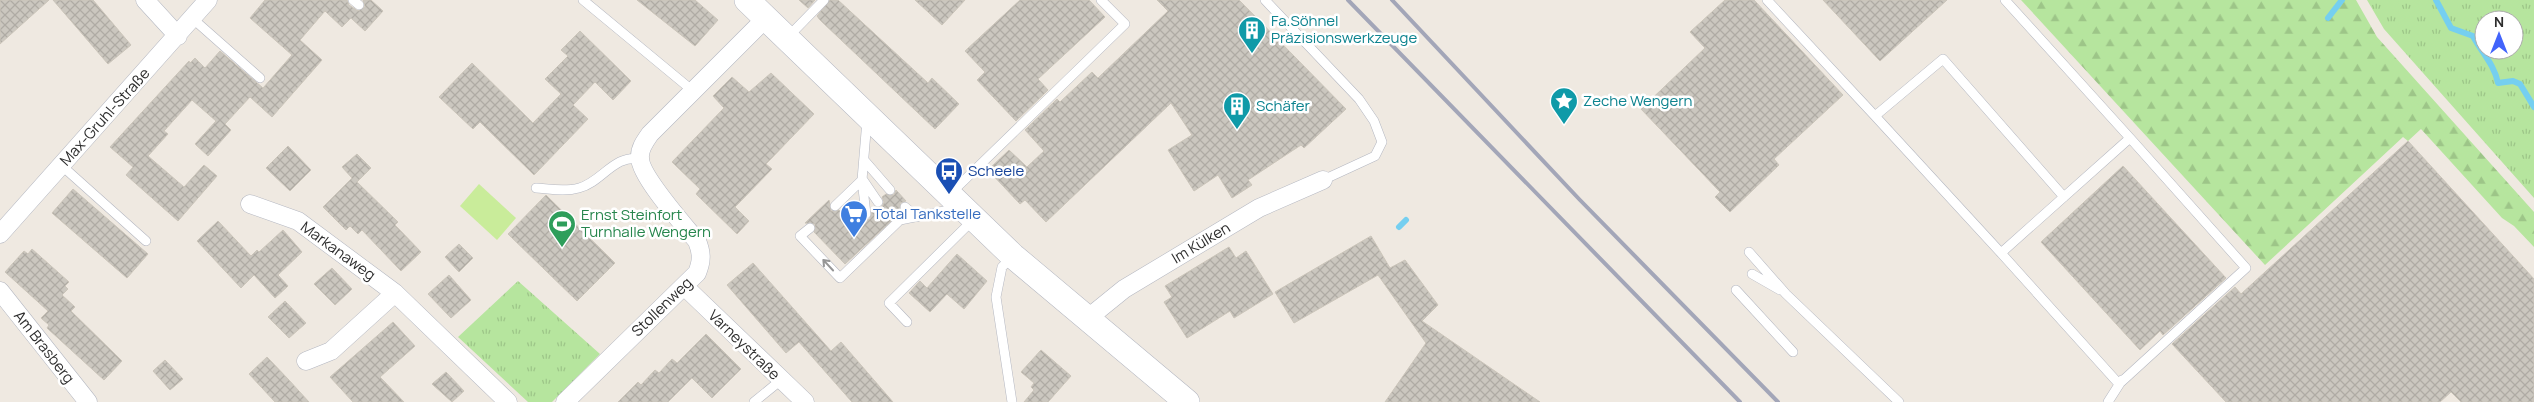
<svg xmlns="http://www.w3.org/2000/svg" width="2534" height="402" viewBox="0 0 2534 402" font-family="Manrope,sans-serif">
<defs>
<pattern id="grass-tufts" width="24" height="20" patternUnits="userSpaceOnUse" patternTransform="scale(1.25)"><rect width="24" height="20" fill="#b6e59e"/><path d="M3 7l-1-3M5 7V3M7 7l1-3M15 17l-1-3M17 17v-4M19 17l1-3" fill="none" stroke="#9dc588"/></pattern>
<pattern id="forest-firs" width="22" height="20" patternUnits="userSpaceOnUse" patternTransform="scale(1.25)"><rect width="22" height="20" fill="#b6e59e"/><path d="M5 1l3.5 6h-7zM16 11l3.5 6h-7z" fill="#9dc588"/></pattern>
<pattern id="building-cross-hatch" width="8" height="8" patternUnits="userSpaceOnUse" patternTransform="scale(1.25)"><rect width="8" height="8" fill="#cbc7bf"/><path d="M0 0l8 8M0 8l8-8" fill="none" stroke="#afaba4"/></pattern>
</defs>
<rect width="100%" height="100%" fill="#efe9e1"/>
<path fill="url(#grass-tufts)" fill-rule="evenodd" d="M2367,0H2534V198L2384,29ZM2484,20H2514V50H2484Z
M518,281L600,354L552,402H528L458,337Z"/>
<path fill="url(#forest-firs)" d="M2021,0H2356L2377,37L2534,212V247L2514,226L2502,218L2421,129L2408,141L2403,137L2265,265Z"/>
<path fill="#c9ec9a" d="M479,184L516,218L497,240L460,206Z"/>
<g fill="none" stroke-linecap="round" stroke-linejoin="round">
<path stroke="#75cff0" stroke-width="6" d="M2436,0L2451,28L2473,36C2482,53 2494,64 2498,83L2513,81L2520,84L2534,107
M2328,18L2342,0
M1399,227L1406,220"/>
</g>
<path fill="url(#building-cross-hatch)" stroke="#cbc5ba" d="M0,0H49L0,44Z
M53,0H93L131,45L108,64Z
M265,0H347L349,5L358,11L365,7L363,0H371L383,11L365,31L351,18L342,27L325,11L300,40L322,60L272,117L250,97L225,124L231,130L208,156L195,144L216,121L192,100L164,131L168,134L148,156L184,187L204,165L217,176L178,221L126,175L133,167L110,147L189,61L190,63L195,58L205,68L220,51L263,88L292,55L250,18Z
M637,0H695L718,20L695,46Z
M799,0H815L808,8Z
M830,0H838L928,83L932,78L959,104L935,129L820,20L817,16Z
M915,0H965L942,25Z
M1020,0H1089L1105,17L1038,79L1048,90L1016,121L977,80L985,72L965,51Z
M1157,0H1239L1346,109L1304,148L1301,145L1248,180L1252,185L1232,198L1218,175L1194,191L1168,150L1192,135L1171,103L1046,222L1025,200L1020,204L988,170L1009,150L1027,167L1044,151L1025,130L1057,99L1060,102L1092,72L1098,78L1168,11Z
M1725,0H1754L1843,95L1774,159L1779,165L1730,212L1715,197L1720,192L1641,109L1705,48L1690,32Z
M1823,0H1947L1880,61Z
M580,31L631,81L613,100L595,82L573,105L588,119L534,175L480,122L473,129L439,97L472,63L533,123L561,94L545,79L568,56L561,50Z
M771,73L814,114L766,164L772,169L735,207L749,221L737,234L696,194L700,189L672,162L724,108L713,96L732,77L749,92Z
M2408,141L2534,279V402H2461L2451,392L2440,402H2226L2172,344L2235,287L2241,294Z
M288,146L311,170L290,191L266,168Z
M357,154L371,168L357,182L398,222L395,225L421,252L401,271L362,230L358,234L350,226L346,230L323,207L352,178L342,167Z
M2123,166L2226,278L2163,335L2160,331L2140,350L2041,242Z
M73,189L148,254L127,278L52,213Z
M896,190L906,201L900,203L901,212L845,264L814,232L815,224L805,223L829,200L831,211L839,210L854,225L861,218L866,220L870,219L872,208L882,207L884,202L882,197L886,194L894,195Z
M546,195L615,263L577,301L508,234Z
M218,221L251,256L257,250L259,252L283,230L302,252L278,275L288,286L275,298L254,275L241,288L197,241Z
M1371,236L1390,268L1405,260L1438,305L1422,321L1540,402H1385L1426,343L1378,275L1294,323L1275,292Z
M459,244L473,258L459,272L445,257Z
M1229,247L1236,258L1246,251L1273,294L1234,318L1230,311L1187,338L1164,302L1172,297L1165,286Z
M32,249L69,282L65,286L68,289L62,295L75,307L71,311L122,361L104,380L47,328L49,325L41,318L48,311L5,272L24,251L28,254Z
M957,254L987,281L964,309L947,294L930,312L909,293L920,281L927,288Z
M753,263L831,351L841,342L893,402H852L799,342L786,353L727,285Z
M332,268L352,289L335,305L314,284Z
M449,275L471,300L451,318L428,294Z
M285,301L306,323L289,338L268,317Z
M393,322L415,346L380,377L404,402H353L330,377Z
M706,334L741,369L712,398L692,378L668,402H618L638,382L641,385L655,370L659,373L672,359L677,363Z
M1041,350L1071,376L1048,402H1024L1034,390L1031,387L1034,383L1021,372Z
M267,357L288,379L309,402H275L249,374Z
M165,360L183,379L170,390L153,371Z
M446,372L464,391L452,402L432,384Z"/>
<g fill="none" stroke-linecap="round" stroke-linejoin="round">
<g stroke="#b4b7c1" stroke-width="10">
<path id="service" d="M353,0L359,5
M583,0L693,91
M1265,0L1359,99L1374,121L1382,142L1375,156L1323,180
M1767,0L1875,116L1943,59L2064,197
M2005,0L2130,138
M192,18L260,78
M787,38L824,0
M1875,116L2001,253
M2130,138L2246,268L2119,384L2001,253Z
M864,160L890,190
M61,165L146,241
M863,180L878,202
M536,188C550,189 565,192 579,188C602,182 614,154 640,159
M951,193L1125,24L1101,0
M835,206L862,180
M905,207L917,217
M866,214L862,180L867,120
M810,228L800,236L840,278L900,220L959,208
M1749,252L1786,294L1899,402
M1752,274L1780,290
M1736,290L1793,352
M907,322L889,303L973,220
M754,402L781,380
M1012,402L996,297L1002,267L1013,256
M2108,402L2122,380"/>
</g>
<g stroke="#b4b7c1" stroke-width="19">
<path id="minor" d="M145,0L178,36
M250,204L298,221L395,293L508,402
M0,234L208,0
M684,286L805,402
M0,291L88,402
M1087,319L1124,289L1259,208L1323,180
M306,361L331,351L395,293
M565,402L697,273C702,261 702,253 697,241C684,225 640,176 640,158C639,149 645,141 650,134L766,18"/>
</g>
<g stroke="#b4b7c1" stroke-width="26">
<path id="secondary" d="M747,0L1013,256L1187,402"/>
</g>
<use href="#service" stroke="#fff" stroke-width="9"/>
<use href="#minor" stroke="#fff" stroke-width="18"/>
<use href="#secondary" stroke="#fff" stroke-width="25"/>
<path stroke="#a3a6b8" stroke-width="4" d="M1348,0L1740,402
M1392,0L1579,199L1778,402"/>
</g>
<defs><path id="oneway-shaft" d="M-6 0H5M1.5-3L5.5 0L1.5 3" fill="none" stroke-width="1.6" stroke-linecap="round" stroke-linejoin="round" transform="scale(1.25)"/></defs>
<use stroke="#969696" href="#oneway-shaft" transform="translate(828 265) rotate(-133)"/>
<defs>
<g id="building-pin" transform="scale(1.4375)"><path d="M0 17L-7.5 6A9.5 9.5 0 1 1 7.5 6Z" fill="#0f9aa8" stroke="#fff"/><path d="M-4-6H4V6H1V3H-1V6H-4ZM-2.5-4.3h1.7v1.8h-1.7ZM.8-4.3h1.7v1.8H.8ZM-2.5-1h1.7V.8h-1.7ZM.8-1h1.7V.8H.8Z" fill="#fff"/></g>
<g id="sight-pin" transform="scale(1.4375)"><path d="M0 17L-7.5 6A9.5 9.5 0 1 1 7.5 6Z" fill="#0f9aa8" stroke="#fff"/><path d="M0-6L1.8-2.2L6-1.7L2.9 1.2L3.7 5.4L0 3.3L-3.7 5.4L-2.9 1.2L-6-1.7L-1.8-2.2Z" fill="#fff"/></g>
<g id="bus-pin" transform="scale(1.4375)"><path d="M0 17L-7.5 6A9.5 9.5 0 1 1 7.5 6Z" fill="#1a4fb4" stroke="#fff"/><path d="M-5-6H5V4H4V6H2V4H-2V6H-4V4H-5ZM-3.5-4V0h7V-4ZM-3.5 1.2v1.5H-2V1.2ZM2 1.2v1.5H3.5V1.2Z" fill="#fff"/></g>
<g id="supermarket-pin" transform="scale(1.4375)"><path d="M0 17L-7.5 6A9.5 9.5 0 1 1 7.5 6Z" fill="#3f7fe0" stroke="#fff"/><path d="M-6-5.5h2.5l.6 2H6L4.5 2H-2.5L-4.4-4H-6ZM-1.5 3.2a1.3 1.3 0 1 0 .1 0ZM3 3.2a1.3 1.3 0 1 0 .1 0Z" fill="#fff"/></g>
<g id="stadium-pin" transform="scale(1.4375)"><path d="M0 17L-7.5 6A9.5 9.5 0 1 1 7.5 6Z" fill="#2e9e5b" stroke="#fff"/><path d="M0-5a6.5 5 0 1 0 0 10a6.5 5 0 1 0 0-10ZM-3.5-1.8h7v3.6h-7Z" fill="#fff"/></g>
</defs>
<g fill-rule="evenodd">
<use href="#building-pin" x="1252" y="30"/>
<use href="#sight-pin" x="1564" y="101"/>
<use href="#building-pin" x="1237" y="106"/>
<use href="#bus-pin" x="949" y="171"/>
<use href="#supermarket-pin" x="854" y="214"/>
<use href="#stadium-pin" x="562" y="224"/>
</g>
<g text-anchor="middle" stroke-width="5" stroke-linejoin="round" paint-order="stroke">
<g font-size="15" fill="#0d838f" stroke="#fff" text-anchor="start">
<text x="1271" y="26">Fa.Söhnel<tspan x="1271" dy="17">Präzisionswerkzeuge</tspan></text>
<text x="1583" y="106">Zeche Wengern</text>
<text x="1256" y="111">Schäfer</text>
</g>
<g font-size="15" fill="#2e2e2e" stroke="#fff">
<text transform="translate(105 117) rotate(-48)" y="5">Max-Gruhl-Straße</text>
<text transform="translate(1201 243) rotate(-31)" y="5">Im Külken</text>
<text transform="translate(338 251) rotate(36)" y="5">Markanaweg</text>
<text transform="translate(662 307) rotate(-44)" y="5">Stollenweg</text>
<text transform="translate(744 345) rotate(44)" y="5">Varneystraße</text>
<text transform="translate(44 347) rotate(52)" y="5">Am Brasberg</text>
</g>
<g font-size="15" fill="#164399" stroke="#fff" text-anchor="start">
<text x="968" y="176">Scheele</text>
</g>
<g font-size="15" fill="#366cbe" stroke="#fff" text-anchor="start">
<text x="873" y="219">Total Tankstelle</text>
</g>
<g font-size="15" fill="#27864d" stroke="#fff" text-anchor="start">
<text x="581" y="220">Ernst Steinfort<tspan x="581" dy="17">Turnhalle Wengern</tspan></text>
</g>
</g>
<g transform="translate(2499 35)"><circle r="24" fill="#ffffff" stroke="#ababab"/>
<path d="M0-4L9 19L0 12L-9 19Z" fill="#4264fb"/>
<text y="-8" font-size="14" font-weight="bold" text-anchor="middle" fill="#2e2e2e">N</text>
</g>
</svg>
